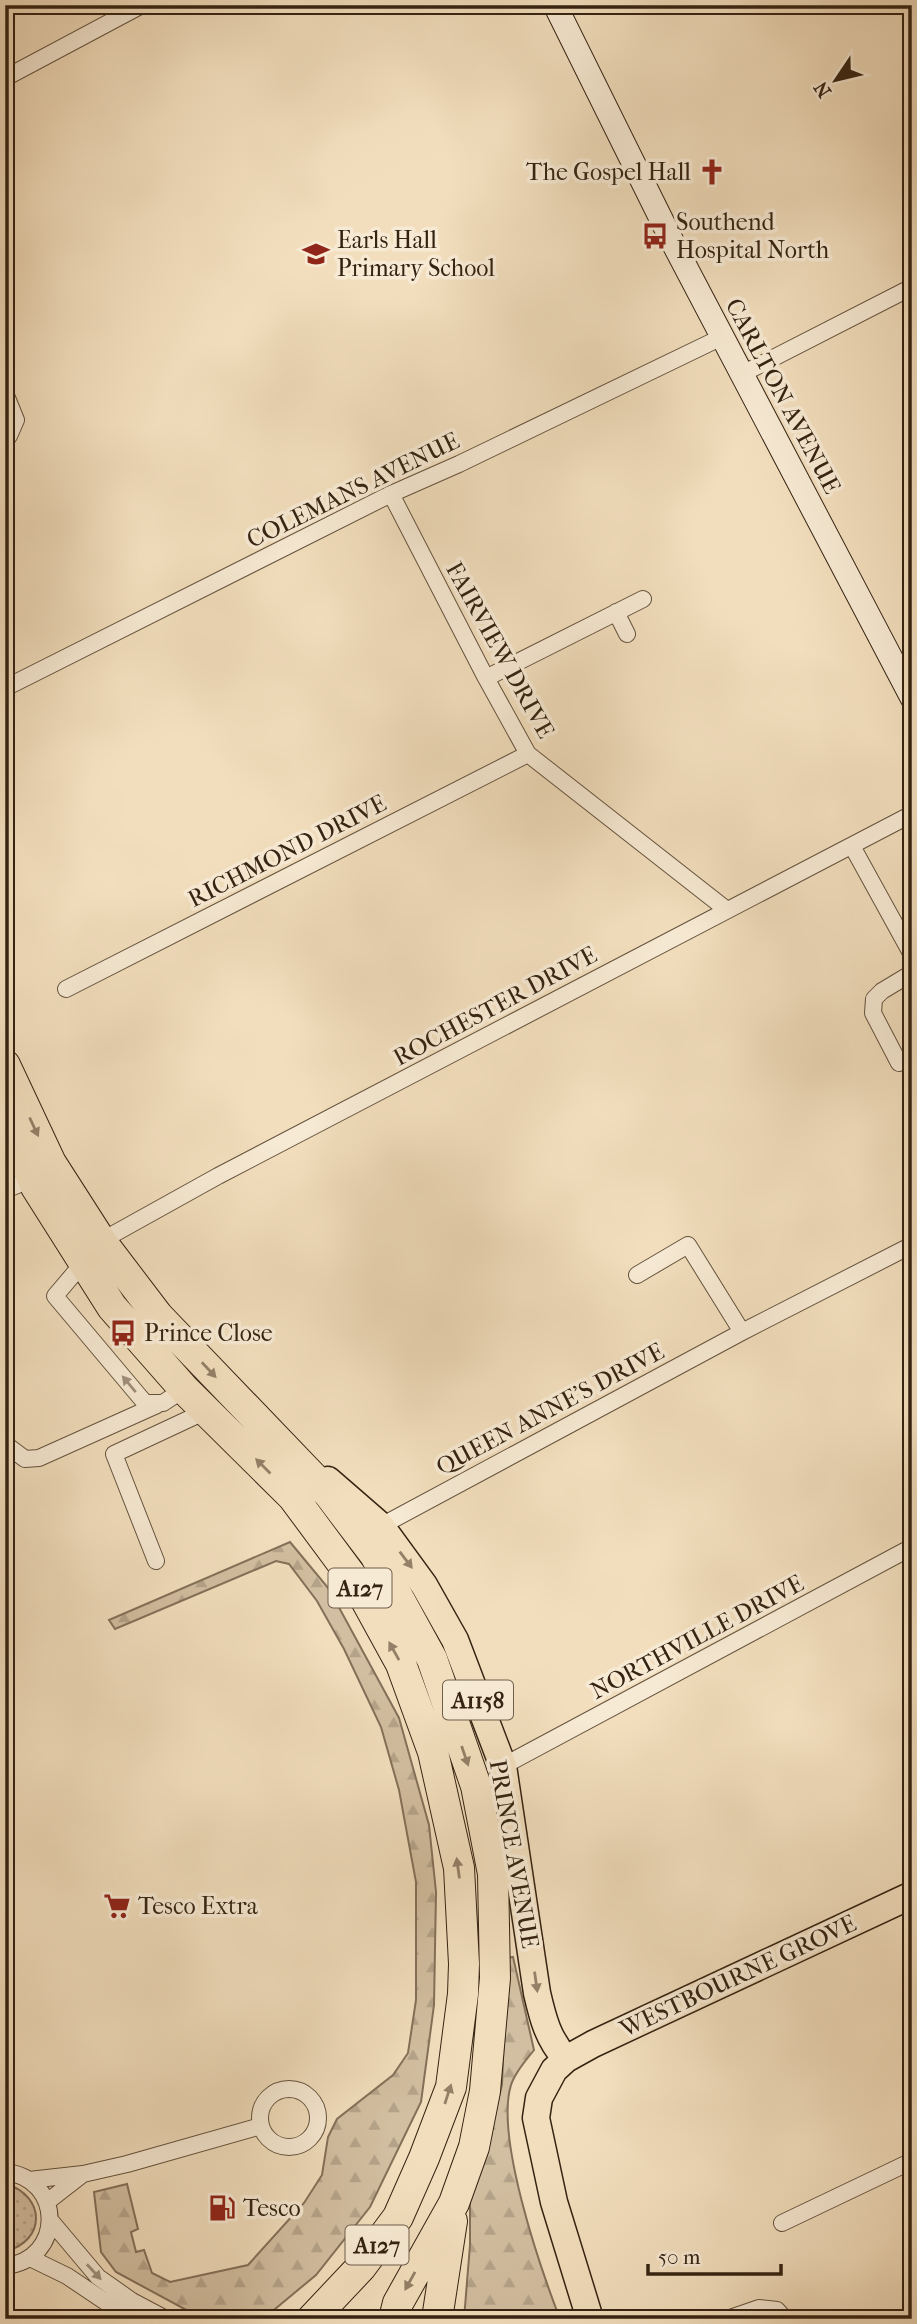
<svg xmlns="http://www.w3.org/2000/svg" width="917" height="2324" viewBox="0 0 917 2324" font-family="'IM FELL French Canon',serif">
<defs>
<pattern id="grass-dots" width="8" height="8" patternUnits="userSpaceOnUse" patternTransform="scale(1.75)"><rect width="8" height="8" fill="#d2bea0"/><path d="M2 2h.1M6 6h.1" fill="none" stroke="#b5a389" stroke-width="1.8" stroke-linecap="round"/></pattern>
<pattern id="forest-firs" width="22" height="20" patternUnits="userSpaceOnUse" patternTransform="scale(1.75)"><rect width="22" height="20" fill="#d2bea0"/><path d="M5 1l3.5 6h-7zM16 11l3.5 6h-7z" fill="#b5a389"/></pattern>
</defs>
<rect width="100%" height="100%" fill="#f2debd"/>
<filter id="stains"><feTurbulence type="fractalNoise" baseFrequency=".00286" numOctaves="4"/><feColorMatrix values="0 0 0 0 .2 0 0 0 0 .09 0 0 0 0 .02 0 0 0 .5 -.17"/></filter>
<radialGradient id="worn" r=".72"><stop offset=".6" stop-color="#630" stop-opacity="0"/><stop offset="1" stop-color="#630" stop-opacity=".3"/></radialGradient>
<path fill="url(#grass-dots)" stroke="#847059" stroke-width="2" d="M6,2184C46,2196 46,2241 6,2251Z"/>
<path fill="url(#forest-firs)" stroke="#847059" stroke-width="2" d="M290,1542L329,1589L399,1718L429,1825L436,1892L434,2005L421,2102L370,2207L316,2275L263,2319H203L116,2272L101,2252L94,2192L127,2184L138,2229L131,2232L136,2252L144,2250L152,2273L170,2282L248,2265L304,2203L322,2175L328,2137L337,2119L393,2075L408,2053L416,2000V1882L399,1790L381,1727L344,1649L317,1601L289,1564L276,1561L115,1629L109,1620Z
M513,1957L534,2050C526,2060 515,2072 511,2085C495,2137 540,2267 560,2319H464L470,2245V2200L487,2148L502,2084L507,1958Z"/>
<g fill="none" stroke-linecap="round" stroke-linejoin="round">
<g stroke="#64523d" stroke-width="18">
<path id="street" d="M908,5L912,12
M5,78L142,5
M742,374L912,287
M5,393L16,420L9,436L5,438
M391,494L486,678L528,754L727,910
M616,612L627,634
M486,678L643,599
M5,688L391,494L459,464L722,337
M852,846L912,955
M66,989L528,754
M899,1063L873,1013L874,999L882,991L912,973
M5,1190L32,1179
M101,1241L218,1176L912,814
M83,1263L55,1296L145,1403H163L184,1389
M637,1275L688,1245L742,1332
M5,1444L25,1459L39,1458L157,1405
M381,1526L742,1332L912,1245
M156,1561L114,1454L206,1411
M503,1766L912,1547
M260 2118a29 29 0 1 1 58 0a29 29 0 1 1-58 0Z
M5,2172C64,2178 65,2260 5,2266
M29,2180L83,2174L127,2164L261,2126
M47,2202L83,2174
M50,2220L98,2277L132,2301L166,2319
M782,2223L912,2161
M30,2258L67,2276L131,2319
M727,2319L759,2308L777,2310L785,2319"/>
</g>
<g stroke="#352312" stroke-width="25">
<path id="secondary" d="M555,5L672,241L912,698"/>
</g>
<g stroke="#352312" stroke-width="29">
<path id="primary" d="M328,1480L381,1526L424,1585L455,1640L503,1766L537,1993C543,2019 548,2039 566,2059
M590,2319L554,2202L536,2118L539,2098L554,2070L566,2059L593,2044L912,1895"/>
</g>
<g stroke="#352312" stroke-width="32">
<path id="highway" d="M5,1065L51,1163L101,1241L158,1316L328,1493L375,1555L432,1659L476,1786L493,1874L495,1978L485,2091L474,2147L454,2203L398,2303L394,2319
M5,1116L36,1187L112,1307L184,1389L293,1497L356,1582L401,1664L433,1752L459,1868L464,1964L463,1994L451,2087L424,2158L398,2217L361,2267L312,2319
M437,2319L452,2221"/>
</g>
<use href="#street" stroke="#f7ead4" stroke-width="16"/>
<use href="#secondary" stroke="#f7ead4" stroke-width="23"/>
<use href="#primary" stroke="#f2debd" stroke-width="26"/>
<use href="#highway" stroke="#f2debd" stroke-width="30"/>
</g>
<defs><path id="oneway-solid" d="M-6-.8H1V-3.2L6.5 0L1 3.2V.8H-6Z" transform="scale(1.75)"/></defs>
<g fill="#948068">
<use href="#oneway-solid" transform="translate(34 1127) rotate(65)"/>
<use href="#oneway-solid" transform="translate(209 1370) rotate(47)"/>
<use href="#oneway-solid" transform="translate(263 1466) rotate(-135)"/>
<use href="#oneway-solid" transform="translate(406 1560) rotate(53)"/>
<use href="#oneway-solid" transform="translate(394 1651) rotate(-119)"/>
<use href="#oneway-solid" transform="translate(465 1756) rotate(71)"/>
<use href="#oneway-solid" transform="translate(458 1868) rotate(-98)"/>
<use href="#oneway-solid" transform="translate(536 1982) rotate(82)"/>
<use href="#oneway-solid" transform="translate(448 2094) rotate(-72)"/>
<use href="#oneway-solid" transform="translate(410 2281) rotate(119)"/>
</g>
<g fill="#a0907d">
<use href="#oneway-solid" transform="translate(129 1384) rotate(-130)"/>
<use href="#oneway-solid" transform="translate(94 2272) rotate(47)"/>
</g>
<defs>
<g id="church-bare" transform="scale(2.1)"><path d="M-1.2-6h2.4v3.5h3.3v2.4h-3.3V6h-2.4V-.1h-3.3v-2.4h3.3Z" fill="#8f2418" stroke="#f7ead4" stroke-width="2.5" paint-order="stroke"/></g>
<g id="bus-bare" transform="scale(2.1)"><path d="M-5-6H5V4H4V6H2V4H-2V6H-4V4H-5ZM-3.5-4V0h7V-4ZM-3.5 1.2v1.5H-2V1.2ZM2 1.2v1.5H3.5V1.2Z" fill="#8f2418" stroke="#f7ead4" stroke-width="2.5" paint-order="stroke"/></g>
<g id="school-bare" transform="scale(2.1)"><path d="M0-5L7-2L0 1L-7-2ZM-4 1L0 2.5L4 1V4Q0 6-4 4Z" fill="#8f2418" stroke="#f7ead4" stroke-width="2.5" paint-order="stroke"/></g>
<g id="supermarket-bare" transform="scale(2.1)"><path d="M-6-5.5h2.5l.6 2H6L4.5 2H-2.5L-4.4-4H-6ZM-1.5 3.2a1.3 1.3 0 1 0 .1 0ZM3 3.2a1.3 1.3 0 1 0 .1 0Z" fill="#8f2418" stroke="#f7ead4" stroke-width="2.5" paint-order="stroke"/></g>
<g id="fuel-bare" transform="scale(2.1)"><path d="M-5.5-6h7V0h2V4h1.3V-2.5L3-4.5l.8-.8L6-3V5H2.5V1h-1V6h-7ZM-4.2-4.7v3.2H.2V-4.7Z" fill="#8f2418" stroke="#f7ead4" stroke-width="2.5" paint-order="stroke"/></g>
</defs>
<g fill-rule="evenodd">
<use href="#church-bare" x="712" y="172"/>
<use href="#bus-bare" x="655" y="236"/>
<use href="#school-bare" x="316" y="254"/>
<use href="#bus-bare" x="123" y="1333"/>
<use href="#supermarket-bare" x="117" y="1906"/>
<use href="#fuel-bare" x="222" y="2208"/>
</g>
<g text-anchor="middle" stroke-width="7" stroke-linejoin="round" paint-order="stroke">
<g fill="#f7ead4" stroke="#6f5f4c" stroke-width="2">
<rect x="328.5" y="1568.5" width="63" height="39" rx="5"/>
<rect x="443" y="1680.5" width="70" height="39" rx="5"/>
<rect x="345.5" y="2225.5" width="63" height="39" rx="5"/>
</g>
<g font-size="23" font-weight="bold" fill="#352312">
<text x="360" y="1596">A127</text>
<text x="478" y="1708">A1158</text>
<text x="377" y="2253">A127</text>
</g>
<g font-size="24" fill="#352312" stroke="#f7ead4" text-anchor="start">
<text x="691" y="180" text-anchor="end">The Gospel Hall</text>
<text x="676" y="230">Southend<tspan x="676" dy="28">Hospital North</tspan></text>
<text x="337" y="248">Earls Hall<tspan x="337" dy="28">Primary School</tspan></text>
<text x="144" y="1341">Prince Close</text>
<text x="138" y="1914">Tesco Extra</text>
<text x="243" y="2216">Tesco</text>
</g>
<g font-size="24" fill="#352312" stroke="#f7ead4">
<text transform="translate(783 396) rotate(62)" y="8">CARLTON AVENUE</text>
<text transform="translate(353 490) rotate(-26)" y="8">COLEMANS AVENUE</text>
<text transform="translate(500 650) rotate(61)" y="8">FAIRVIEW DRIVE</text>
<text transform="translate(287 851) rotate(-27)" y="8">RICHMOND DRIVE</text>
<text transform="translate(495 1006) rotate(-28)" y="8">ROCHESTER DRIVE</text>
<text transform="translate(550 1409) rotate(-28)" y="8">QUEEN ANNE'S DRIVE</text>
<text transform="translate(697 1637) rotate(-28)" y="8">NORTHVILLE DRIVE</text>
<text transform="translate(514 1854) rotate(80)" y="8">PRINCE AVENUE</text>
<text transform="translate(738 1976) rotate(-25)" y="8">WESTBOURNE GROVE</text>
</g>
</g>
<rect width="917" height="2324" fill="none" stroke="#f2debd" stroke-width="28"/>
<rect x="7" y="7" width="903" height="2310" fill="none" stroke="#352312" stroke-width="3.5"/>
<rect x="14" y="14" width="889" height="2296" fill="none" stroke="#352312" stroke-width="2"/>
<g transform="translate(836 80) rotate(235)" stroke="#f7ead4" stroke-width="5" paint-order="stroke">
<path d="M0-5L12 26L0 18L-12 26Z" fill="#352312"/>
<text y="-10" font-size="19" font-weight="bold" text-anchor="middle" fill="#352312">N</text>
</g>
<path d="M648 2264v10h133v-10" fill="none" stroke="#352312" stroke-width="3.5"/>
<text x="658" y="2264" font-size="21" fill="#352312" stroke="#f7ead4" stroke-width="5" paint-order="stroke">50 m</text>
<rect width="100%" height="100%" filter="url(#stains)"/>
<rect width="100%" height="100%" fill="url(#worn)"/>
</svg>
